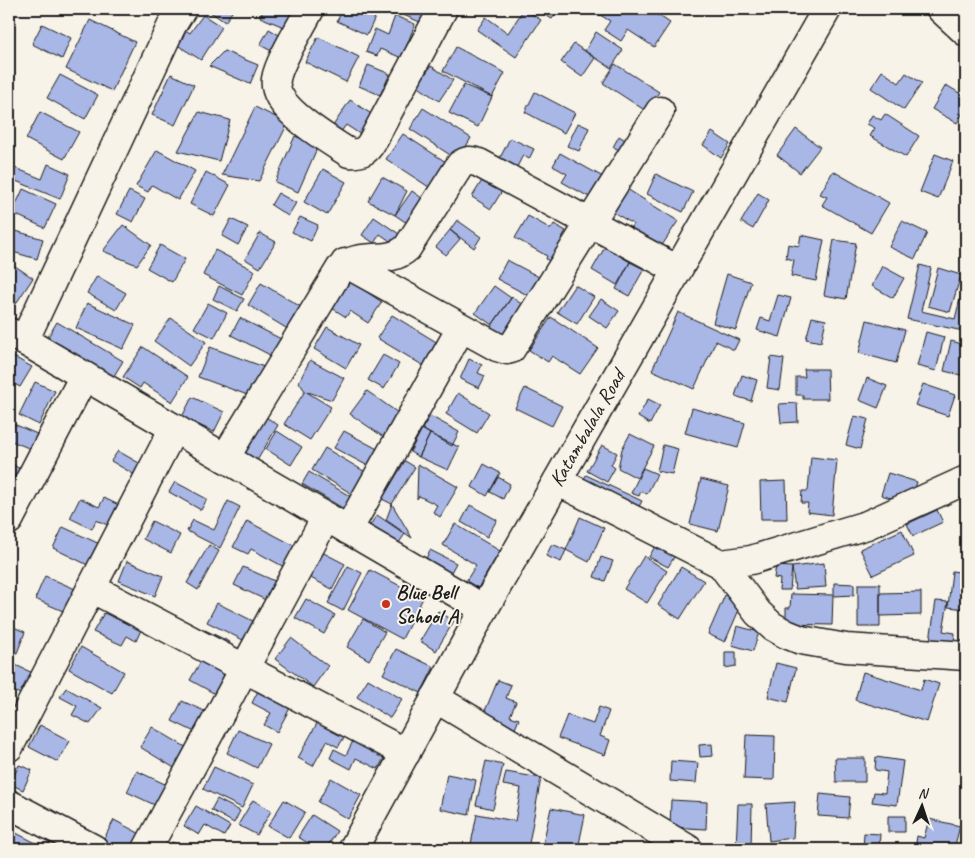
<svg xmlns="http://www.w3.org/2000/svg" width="975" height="858" viewBox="0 0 975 858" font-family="Caveat,sans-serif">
<rect width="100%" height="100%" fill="#f7f3e8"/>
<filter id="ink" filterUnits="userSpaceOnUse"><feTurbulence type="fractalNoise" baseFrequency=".02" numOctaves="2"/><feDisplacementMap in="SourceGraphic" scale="10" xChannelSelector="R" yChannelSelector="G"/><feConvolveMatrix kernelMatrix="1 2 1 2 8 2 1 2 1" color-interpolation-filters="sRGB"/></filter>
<g filter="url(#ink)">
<path fill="#a9b7e7" stroke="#1c1c1c" d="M206,9H234L225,22Z
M264,9H300L291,30L260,17Z
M343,9H372L378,11L367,35L337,21Z
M389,9H426L420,22Z
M524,9L541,20L516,57L477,30L486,17L508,33Z
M540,9H559L552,19L538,11Z
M590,9H649L670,23L654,47L628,30L621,41L604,30L610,21Z
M203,15L222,27L201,60L174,43L184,29L190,33Z
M395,16L415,24L402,58L380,49L377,56L366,52L375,29L388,35Z
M90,20L135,42L112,91L66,69Z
M42,24L71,38L62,59L32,44Z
M269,29L286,39L277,54L260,45Z
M596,32L623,50L611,68L585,51Z
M318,37L359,57L346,82L305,62Z
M574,44L595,58L582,77L561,62Z
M456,47L505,73L492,97L443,71Z
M224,51L258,65L250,84L209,66Z
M615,64L659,92L646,111L603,83Z
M368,65L390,74L380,95L359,86Z
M431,66L453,80L439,101L417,86Z
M882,71L899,83L906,73L922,83L904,110L871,88Z
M171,74L194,85L175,125L152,115Z
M60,75L98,95L85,119L47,98Z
M464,85L492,97L478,127L449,113Z
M946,85L966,97V107L957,123L932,109Z
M535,92L575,113L564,133L525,112Z
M350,100L379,119L366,138L346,125L337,137L329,132Z
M255,107L288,123L259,181L222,175Z
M423,108L471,138L458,160L410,129Z
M40,112L79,132L64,159L26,139Z
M199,112L230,120L219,161L178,151Z
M885,114L919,136L906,157L870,136L875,128L867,124L872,115L881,120Z
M578,123L589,128L579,151L567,146Z
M966,124V138L961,136Z
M796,129L820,147L800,173L777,155Z
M712,132L730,144L721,158L703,145Z
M403,134L449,164L432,189L386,159Z
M295,136L318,146L298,192L275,182Z
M619,136L630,143L624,152L613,147Z
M510,138L534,149L529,159L523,155L517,167L500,158Z
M157,150L195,171L178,200L152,185L148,192L136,186Z
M560,153L603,177L591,198L562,182L567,174L553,166Z
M935,154L953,161L938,199L920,192Z
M48,164L70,174L60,199L11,179L15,168L42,179Z
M323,169L346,182L327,215L304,202Z
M833,171L889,203L871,233L822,205L827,197L820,194Z
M206,172L230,185L214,216L190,204Z
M656,174L693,192L683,212L647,194Z
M382,177L407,191L395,215L368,201Z
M483,179L502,191L491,209L472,197Z
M23,189L56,204L45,228L12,213Z
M627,189L678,221L657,253L626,234L633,224L613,212Z
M129,191L145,199L133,222L117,214Z
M412,191L429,203L413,227L395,215Z
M278,193L296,203L288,216L271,205Z
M758,193L769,200L753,229L741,222Z
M528,216L551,229L554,224L566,231L562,237L569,240L555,264L546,259L547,256L515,238Z
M300,217L318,225L311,241L292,232Z
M374,217L402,236L396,245L380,234L374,243L362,235Z
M231,219L248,227L238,245L222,236Z
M457,220L481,237L474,248L450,230Z
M902,221L927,233L915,259L889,247Z
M123,225L151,245L137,265L103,251Z
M9,229L43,239L37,259L9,251Z
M450,230L460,239L446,255L436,247Z
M260,233L276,242L260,268L245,259Z
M801,235L824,240L816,281L791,276L794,260L786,258L788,244L799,246Z
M834,240L856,243L846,299L824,295Z
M160,245L185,259L172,282L147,268Z
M605,247L630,262L617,285L592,270Z
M215,250L255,271L242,295L203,275Z
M507,260L541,278L531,297L497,279Z
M9,262L33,278L15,305L9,300Z
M630,262L644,269L629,296L616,289Z
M920,265L931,268L921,311L955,319L961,295L966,296V316L963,331L907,319Z
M882,266L904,278L893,298L872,286Z
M938,268L961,275L950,312L928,306Z
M727,274L751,282L736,330L713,323Z
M97,276L126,293L116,310L87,293Z
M350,281L382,302L368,323L350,311L346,317L332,308Z
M261,283L306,310L286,328L248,305Z
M575,285L594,297L577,324L557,312Z
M219,286L244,299L237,311L213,299Z
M494,286L511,298L492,325L475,313Z
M778,295L791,298L780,337L757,330L761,318L770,321Z
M512,297L528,309L504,342L488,331Z
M601,299L619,311L607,328L589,316Z
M87,303L135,325L123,349L76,328Z
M208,303L227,313L214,338L194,328Z
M678,312L739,340L734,350L716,341L694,389L652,370Z
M392,315L438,343L424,366L377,338Z
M551,317L598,348L580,374L552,356L548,362L529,350Z
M812,317L826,320L821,342L806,339Z
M171,318L206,342L189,366L154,341Z
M240,318L283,340L274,357L231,335Z
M867,320L905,330L896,363L859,353Z
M57,322L123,361L112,379L46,340Z
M327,327L359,345L346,368L314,349Z
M926,332L944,337L936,371L917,366Z
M951,341L966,345L965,376L944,371Z
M143,347L188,377L172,402L143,383L140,388L123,377Z
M210,347L264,367L253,397L198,377Z
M383,355L399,364L384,389L368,380Z
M12,356L32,367L20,387L9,381V360Z
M771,357L784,359L780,390L767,388Z
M469,359L482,365L478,373L485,376L479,388L460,379Z
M310,360L344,378L332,400L305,391L299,382Z
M804,369H827L828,399H803V395H796V377H805Z
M742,375L757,380L751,401L735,396Z
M867,378L887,386L878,408L859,400Z
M35,382L55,391L39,425L19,415Z
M923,384L955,395L948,416L915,405Z
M525,388L562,406L552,426L515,408Z
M305,391L331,407L310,440L284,424Z
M367,391L401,415L385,438L350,414Z
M458,393L489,413L477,433L446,414Z
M192,397L224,412L214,432L182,417Z
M648,399L660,405L650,424L638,417Z
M797,403L798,422L781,423L779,404Z
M692,408L745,423L738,448L685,433Z
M430,416L459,432L452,446L422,429Z
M854,416L868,419L860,449L846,445Z
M266,417L278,425L255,464L242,456Z
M9,422L37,434L31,449L9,440Z
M422,429L430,434L419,457L410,452Z
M277,431L302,447L291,465L266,449Z
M344,431L381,451L372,468L334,448Z
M430,434L459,447L448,470L419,457Z
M630,434L654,446L637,478L618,468L622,449Z
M602,445L617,453L611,465L615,468L607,482L587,471Z
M663,445L678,449L672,474L657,471Z
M325,448L367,473L354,495L312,470Z
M118,451L146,467L140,478L111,461Z
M811,457L837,460L832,515L807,512L808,503H801L802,491H808Z
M405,461L415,467L392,504L382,499Z
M9,462L20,469L9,489Z
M418,464L458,487L440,517L433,512L437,505L419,496L417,499Z
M484,464L500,473L487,496L472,487Z
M643,468L657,474L647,494L641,491L639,496L631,493Z
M309,472L353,498L351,513L302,484Z
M888,473L917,482L910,504L881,495Z
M586,475L642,501L636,512L583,481Z
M498,477L510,484L503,499L490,492Z
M701,479L729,486L718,531L690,524Z
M786,481L787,519H761L760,482Z
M175,482L207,499L201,510L169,492Z
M80,498L99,507L104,498L127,509L117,529L96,520L92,529L70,518Z
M228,501L240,507L220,548L187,531L193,520L214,530Z
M392,504L412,538L386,520Z
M470,505L497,520L487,537L461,522Z
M937,510L943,522L913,536L907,524Z
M377,515L405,534L396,547L368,528Z
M580,517L604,528L589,562L566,550Z
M152,521L180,535L171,553L143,539Z
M247,521L297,547L286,568L251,549L248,554L233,547Z
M455,524L500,551L478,588L466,581L476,565L443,545Z
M63,527L104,546L94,568L53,548Z
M902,530L914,556L873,575L860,549Z
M657,543L676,554L668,567L649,557Z
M552,544L566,550L561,562L546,556Z
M209,545L219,551L198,590L187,583Z
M312,547L345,564L332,589L299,572Z
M430,550L456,563L449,576L424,563Z
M644,556L667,571L647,603L624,589Z
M601,557L613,561L605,581L594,577Z
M127,561L163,576L155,596L119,581Z
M824,563L826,587L795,589L792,567Z
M348,566L362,573L343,611L328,603Z
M776,566L792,567L790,590H779L780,579L774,578Z
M243,567L277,582L268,601L234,585Z
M681,567L704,581L680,619L658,605Z
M370,570L423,598L402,639L348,610Z
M952,571L966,573V609L948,607Z
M45,576L80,591L70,614L35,599Z
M834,583L854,584V595L834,596Z
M858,584H880V627H858Z
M921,592V615L880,616V593Z
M791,594L833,595L832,625L786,624V608H790Z
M725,595L742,603L725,642L708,634Z
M306,599L335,615L324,634L295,618Z
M936,601L948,602L943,631L955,633L954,643L930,640Z
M217,603L257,623L247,642L207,622Z
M438,611L454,621L436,651L420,641Z
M104,613L141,630L136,641L127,636L122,645L93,632Z
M363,619L385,632L369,660L347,647Z
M9,625L25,632L17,653L9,650Z
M737,626L759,632L753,651L732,645Z
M205,630L230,642L226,650L202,638Z
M291,638L328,666L313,687L275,659Z
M81,647L124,672L112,693L69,669Z
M396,649L434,667L421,693L383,674Z
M725,652H736V666L725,668Z
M201,661L228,677L217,695L190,680Z
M9,662L37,675L27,697L9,689Z
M776,663L796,668L788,702L768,697Z
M863,672L921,690L924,679L939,684L927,722L855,700Z
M368,679L402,699L390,718L357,697Z
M498,680L511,685L506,698L516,702L510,716L519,719L514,731L482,718Z
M66,688L102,708L90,724L72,715L77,706L60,697Z
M258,691L290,708L277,732L264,725L271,713L252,703Z
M182,701L211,714L201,735L172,721Z
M599,707L609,711L600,736L610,740L605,755L558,738L567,715L593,724Z
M321,716L348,731L338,747L327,741L313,766L298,758Z
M40,725L70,741L58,762L29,747Z
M152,727L189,749L176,769L140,747Z
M238,730L269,744L257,768L227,753Z
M746,735L775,736L774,780L744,779Z
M354,739L386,755L378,769L356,758L351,769L330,758L334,749L346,755Z
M712,744L713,756L700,757L699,745Z
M876,757L903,761L897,805L872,802L874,792L885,793L887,772L875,770Z
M835,758H865V782H836Z
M486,761L503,765L493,809L476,805Z
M671,761L698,763L696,783L670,781Z
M19,765L32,770L23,790L10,784Z
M214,767L253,785L242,808L203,789Z
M137,771L169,786L159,807L127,792Z
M506,772L541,778L528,849H470L477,814L515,821L521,788L503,785Z
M447,774L476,780L469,815L440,809Z
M331,778L361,795L348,819L318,802Z
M820,794L850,797L848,818L818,816Z
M217,799L240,811L234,823L211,810Z
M253,800L271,811L257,835L238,825Z
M284,800L305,812L289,838L268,826Z
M671,800L707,802L706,829L670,827Z
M795,802L793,838L769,841L766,804Z
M738,804H752L751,849H736Z
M196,806L230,826L224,836L205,825L199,835L184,826Z
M551,808L585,815L578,849L542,848Z
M312,815L337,831L326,849H318L298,837Z
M888,816H905V832H888Z
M929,819L960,826L954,849H915L917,836L924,838Z
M114,820L150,839L141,849H111L101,844Z
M10,830L36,843L33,849H9Z
M864,833L880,834L879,849H863Z
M172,842L186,849H168Z
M591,842L618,849H589Z
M816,845L843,847V849H815Z"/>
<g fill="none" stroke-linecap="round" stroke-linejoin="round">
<g stroke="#1c1c1c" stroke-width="31">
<path id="minor" d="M310,9C301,27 279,61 276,79C271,108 328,139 349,153C362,154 367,151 373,140L443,9
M941,9L966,32
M345,263L497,347L507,350L511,349L660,111
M24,341L172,25L182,9
M225,458L340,269C358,250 388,266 407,248L460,165C467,160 471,160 479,163L678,270
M557,481L721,564L758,613L772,626L786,634L801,640L846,648L966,656
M9,520L84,376
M348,530L461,328
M721,564L751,560L867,525L966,480
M91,588L406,753
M484,609L827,9
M435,698L688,849
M9,747L174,428
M9,804L94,849
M147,849L326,517"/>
</g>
<g stroke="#1c1c1c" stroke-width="31">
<path id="major" d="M9,332L484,609L353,849"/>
</g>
<use href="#minor" stroke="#f7f3e8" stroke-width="28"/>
<use href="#major" stroke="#f7f3e8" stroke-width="28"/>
</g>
</g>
<circle fill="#c8321e" stroke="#f7f3e8" stroke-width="2" cx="386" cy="604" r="5"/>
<g text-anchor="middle" stroke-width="4" stroke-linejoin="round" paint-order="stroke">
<g font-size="21" fill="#1c1c1c" stroke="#f7f3e8">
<text transform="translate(587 428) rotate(-60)" y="7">Katambalala Road</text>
</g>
<g font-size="21" font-weight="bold" fill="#1c1c1c" stroke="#f7f3e8" text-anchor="start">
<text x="396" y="599">Blue Bell<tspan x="396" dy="24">School A</tspan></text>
</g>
</g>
<rect width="975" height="858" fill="none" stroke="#f7f3e8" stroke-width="30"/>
<rect x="15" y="15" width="945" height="828" fill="none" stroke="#1c1c1c" stroke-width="2" filter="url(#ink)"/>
<g transform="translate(922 806) rotate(3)" stroke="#f7f3e8" stroke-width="4" paint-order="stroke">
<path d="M0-4L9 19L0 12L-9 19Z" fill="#1c1c1c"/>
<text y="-8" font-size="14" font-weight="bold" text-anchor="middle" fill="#1c1c1c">N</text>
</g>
</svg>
